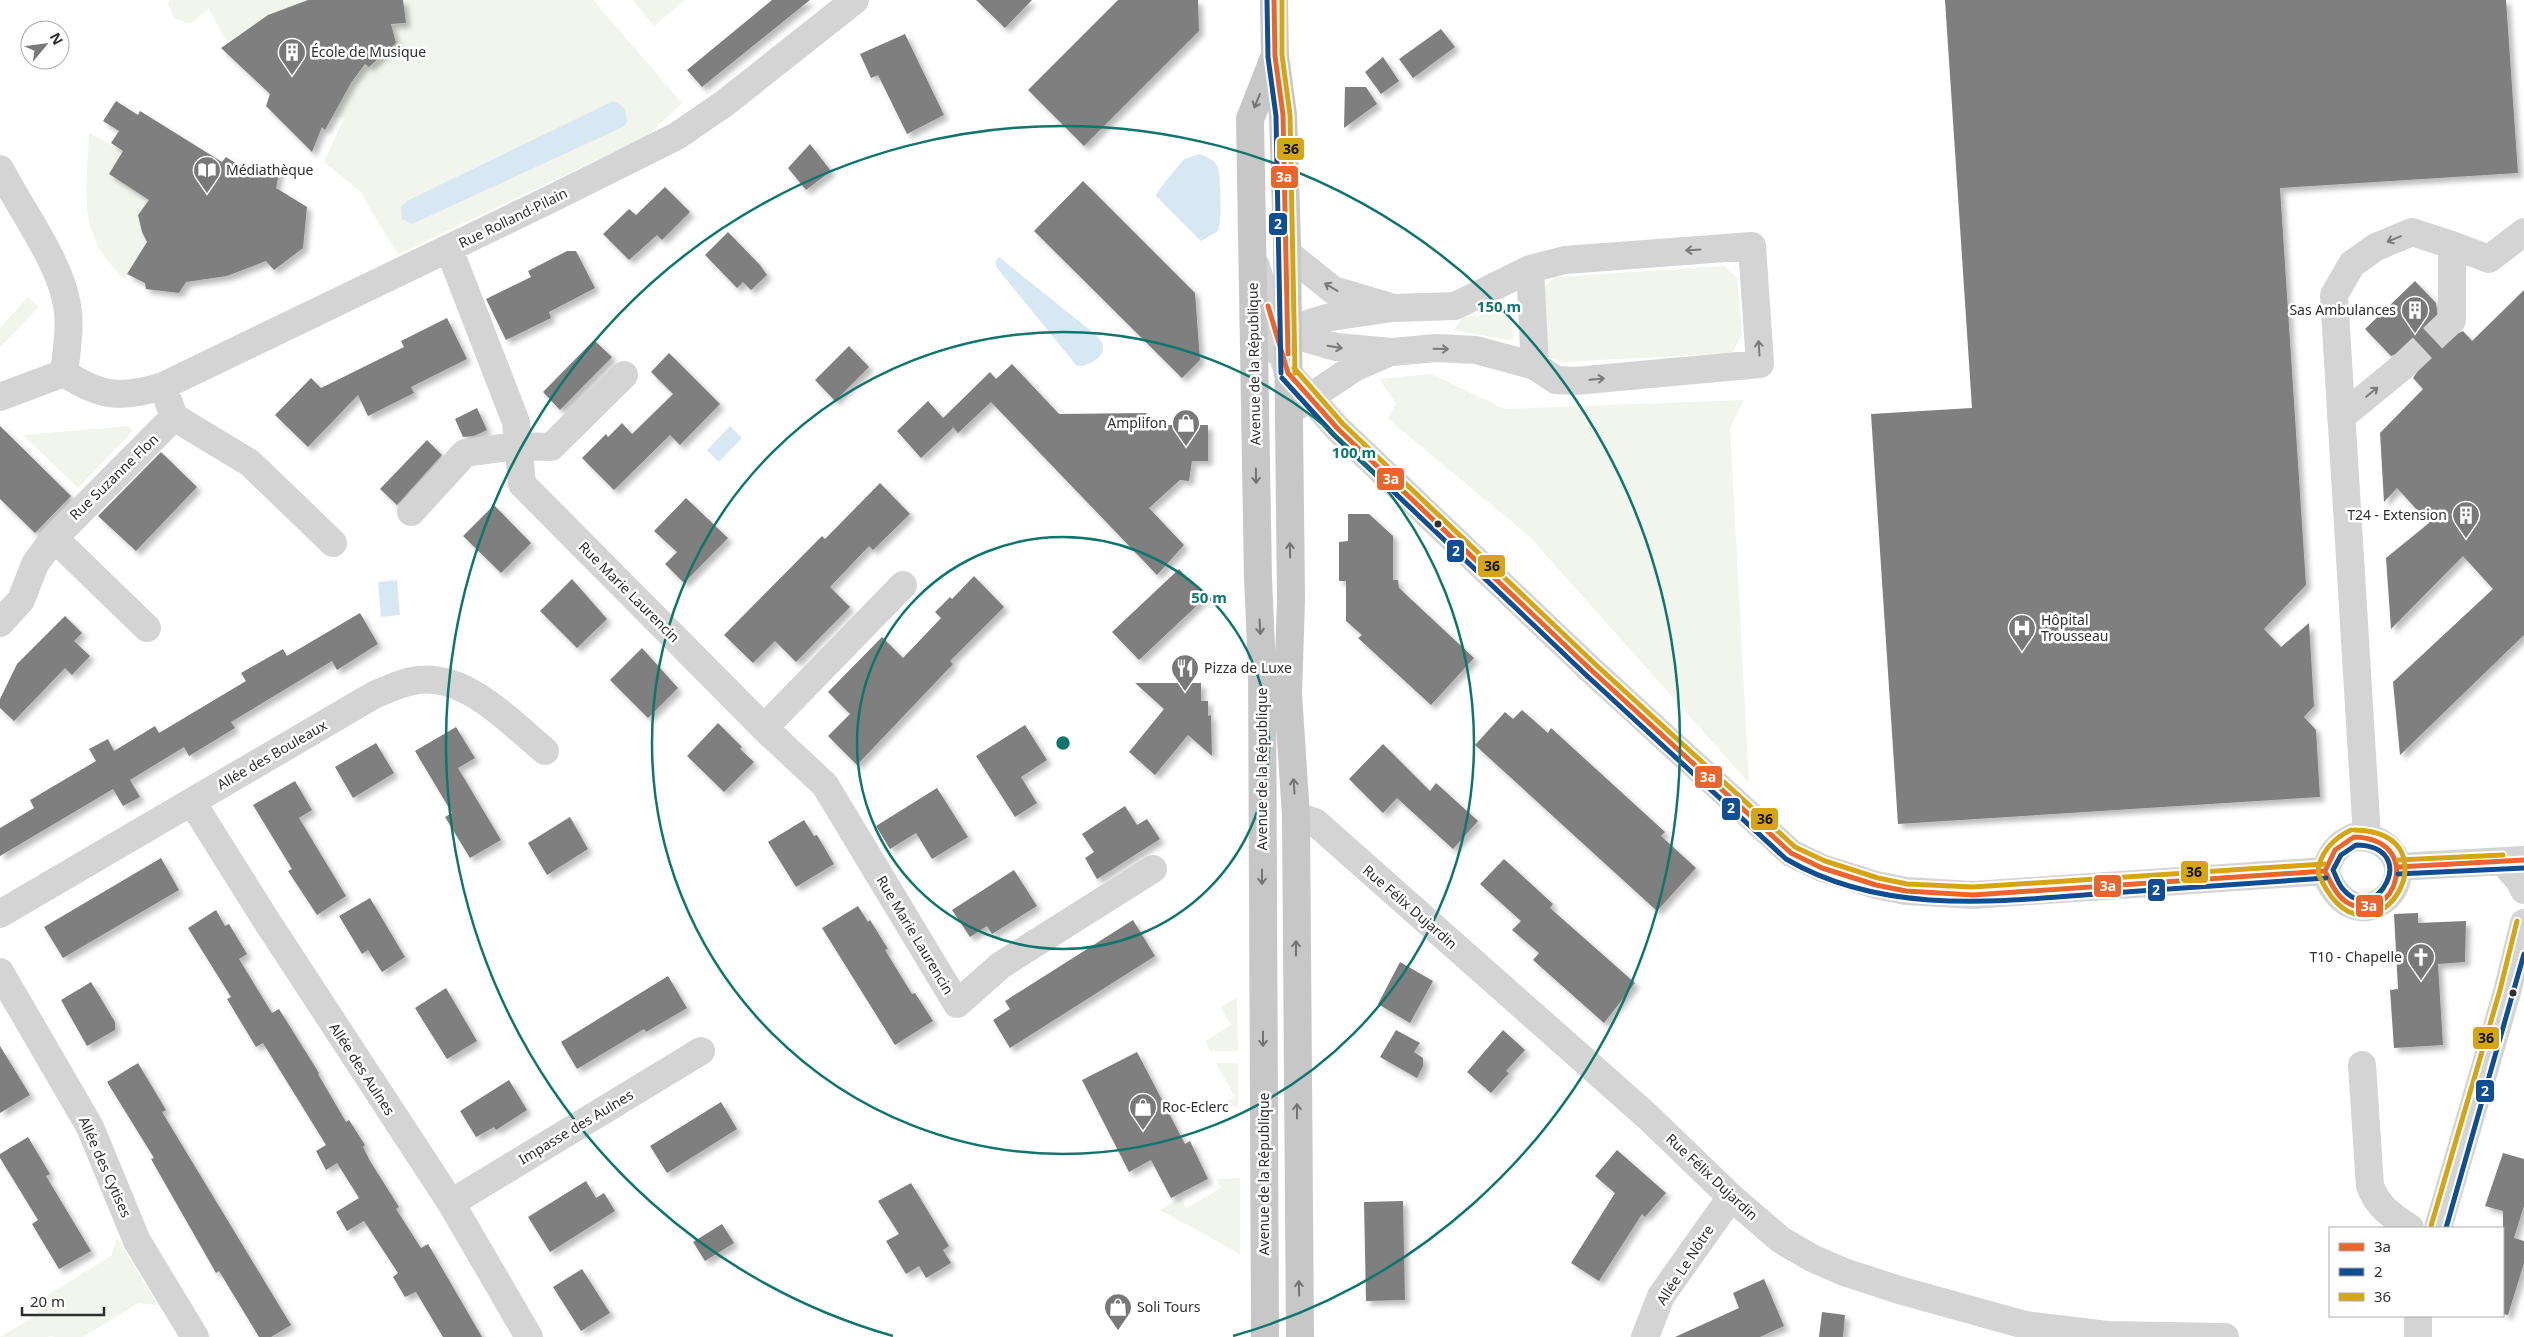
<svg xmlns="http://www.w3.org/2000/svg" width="2524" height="1337" viewBox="0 0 2524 1337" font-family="'Noto Sans',sans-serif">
<defs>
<filter id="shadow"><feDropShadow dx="4.5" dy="4.5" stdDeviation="2.5" flood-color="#0004"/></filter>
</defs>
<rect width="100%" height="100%" fill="#fff"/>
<path fill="#f1f5ec" d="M170,0H314L273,13L227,43L209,9L190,24L174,18L168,4Z
M403,0H593L682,103L647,136L398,254L369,207L361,192L324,162L344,118L331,117C342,98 352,78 369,63L370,68L396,43L391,26L406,23Z
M633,0H685L654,26Z
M89,133L123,151L109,174L159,206L139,214L142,232L147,242L125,279C75,235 87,192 89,133Z
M1724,266L1737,278L1742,335L1732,353L1562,362L1548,357L1543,288L1556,277Z
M28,297L39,307L0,347V328Z
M1510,302L1513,341L1454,330L1463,317L1482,315Z
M1431,374L1505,409L1744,400L1730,428L1749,783L1529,536L1388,419L1396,403L1379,379Z
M128,426L133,431L78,488L23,435Z
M1237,997L1238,1051H1210L1205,1041L1231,1025L1221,1007Z
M1216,1063H1238V1107L1217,1106L1235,1097Z
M1240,1178V1254L1160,1210L1181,1198L1186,1208L1221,1188L1217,1179Z
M117,1238L158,1305L139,1303L83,1337H53L52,1335L48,1337H0L38,1314L33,1304L111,1256Z"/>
<path fill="#d7e8f3" d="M611,102H617L625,109L627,122L623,127L412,224L402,219L401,207L407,201Z
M1199,154C1206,156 1215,160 1218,167C1221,177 1222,222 1218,231L1201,241L1156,196L1158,191L1184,159Z
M999,257L1095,334C1098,338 1103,342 1103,348C1104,358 1084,369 1076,365L997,268L995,262Z
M730,426L742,438L719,462L707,450Z
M397,580L400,615L381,617L378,582Z"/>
<path fill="#7f7f7f" filter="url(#shadow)" d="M308,0H403L406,23L391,24L396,43L369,67L365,64L351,83L325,130L322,127L312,152L266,106L270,94L221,48L268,15Z
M772,0H810L702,87L687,70Z
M976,0H1032L1005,28Z
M1118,0H1198L1199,31L1084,146L1028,90Z
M1945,0H2506L2518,173L2280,188L2306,585L2264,629L2281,647L2309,623L2314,706L2304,717L2316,730L2320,797L1898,824L1871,414L1972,408Z
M1441,29L1455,47L1413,78L1399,59Z
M905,34L944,115L907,134L878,75L871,78L860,54Z
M1383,57L1399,81L1381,94L1365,72Z
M1345,87H1366L1377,104L1344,128Z
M116,101L138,115L140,111L222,162L226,157L245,169L280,168L276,188L307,207L303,248L274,270L266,261L227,276L186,282L179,293L146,289L145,283L127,274L147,242L142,232L138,215L149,200L109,174L123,151L111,143L119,131L103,121Z
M810,144L831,171L806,190L788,168Z
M1083,181L1195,293L1200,360L1182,378L1034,231Z
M665,187L690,212L662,240L657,235L629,260L603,234L629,209L636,215Z
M728,232L760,265L767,275L751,290L743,282L737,288L705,255Z
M567,251H576L595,288L549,312L551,318L506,340L486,299L531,277L528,271Z
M2415,281L2436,303L2439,328L2445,334L2452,336L2463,331L2472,341L2524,290V635L2400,755L2393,682L2493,589L2463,556L2391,629L2386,558L2429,523L2397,488L2384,502L2380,433L2423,389L2413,378L2417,372V365L2414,357L2407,352H2400L2391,356L2365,329Z
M447,318L467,359L411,387L414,393L368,416L358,395L308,447L275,415L311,378L321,388L404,347L401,341Z
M594,340L612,357L560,410L543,392Z
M849,346L869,367L835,401L815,380Z
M669,353L720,404L680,445L670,435L614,490L582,458L606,434L608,437L622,423L632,434L673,394L651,372Z
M1012,364L1059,414L1147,413L1135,425H1208V461H1192L1189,481L1180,480L1149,508L1184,545L1157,575L991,402L958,433L951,425L953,428L921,458L897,431L928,401L943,418L990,372L996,379Z
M477,408L487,430L474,436L463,437L455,419Z
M0,426L71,496L35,533L0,499Z
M427,440L442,455L397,505L380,489Z
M161,452L197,487L136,551L98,516Z
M880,483L910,514L873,550L869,546L830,587L850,607L796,662L775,641L753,663L724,635L822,536L825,539Z
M686,498L728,538L684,583L665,564L677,552L654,531Z
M494,505L531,543L501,573L463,536Z
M1348,514H1369L1393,536V580H1398L1399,588L1474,658L1431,705L1358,638L1362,635L1346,621V581H1339V542L1348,541Z
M1179,569L1206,597L1139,660L1112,632Z
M974,576L1004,607L950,661L953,664L857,765L828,736L850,714L828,692L882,637L903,658L941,618L935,612L950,597L952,599Z
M572,579L607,619L577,648L540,611Z
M360,613L378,644L337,670L332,661L231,722L235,728L189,756L184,747L130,780L140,797L123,806L113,789L0,856V828L34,808L30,800L96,761L89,749L108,739L114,751L155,726L159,733L246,681L241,673L283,649L287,656Z
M65,616L82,633L74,641L90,656L72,675L65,668L14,721L0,708V699L17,664Z
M642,648L678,688L648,718L610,680Z
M1135,683H1201V701H1208V716L1211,715L1212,756L1188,735L1155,775L1129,752L1164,709Z
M1522,710L1548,733L1551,728L1665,832L1661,836L1696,868L1657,911L1475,745L1505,712L1513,719Z
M718,723L742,747L740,749L754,762L724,792L687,756Z
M1025,725L1047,760L1021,777L1037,803L1015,817L976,756Z
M456,727L475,758L458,768L501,840L470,858L445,817L452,813L415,751Z
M376,743L394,773L353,798L335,767Z
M1383,744L1430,791L1436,783L1478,821L1453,849L1397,798L1383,813L1349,779Z
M295,781L312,810L299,818L346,896L317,915L288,871L292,869L253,805Z
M937,788L968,837L932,859L916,833L890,849L876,826Z
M1125,806L1137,825L1147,819L1160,839L1097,879L1085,858L1094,852L1082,834Z
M570,817L588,849L547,875L528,843Z
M804,820L814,836L817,835L834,864L796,887L768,842Z
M161,858L179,890L63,958L44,927Z
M1504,859L1553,904L1550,908L1635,983L1604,1023L1533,960L1539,953L1512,930L1521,921L1480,884Z
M1014,870L1037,906L992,934L987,926L970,937L952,910Z
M370,898L405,957L382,972L368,950L362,954L339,916Z
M858,906L868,922L870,920L888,949L885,950L912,994L915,993L933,1021L895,1045L822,928Z
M216,910L225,926L229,924L247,954L239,959L272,1013L279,1009L319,1073L318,1074L346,1122L349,1120L365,1145L363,1147L370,1161L399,1207L396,1209L421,1248L428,1244L482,1337H443L416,1292L405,1297L393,1277L398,1273L364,1221L347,1231L336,1212L359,1198L337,1163L326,1170L316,1151L326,1145L263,1043L256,1047L227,999L231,997L188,928Z
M2418,913V923L2466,921L2465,962L2438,964L2443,1045L2394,1048L2390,990L2398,989L2394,914Z
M1133,920L1155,956L1010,1048L993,1020L1010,1009L1005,1001Z
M1400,962L1433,981L1410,1023L1378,1004Z
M668,976L687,1008L646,1032L644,1029L577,1069L561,1042Z
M91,982L115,1022V1030L87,1046L61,1000Z
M446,988L477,1041L447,1059L415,1008Z
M1396,1030L1420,1043L1414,1052L1423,1058V1066L1417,1078L1380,1057Z
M1503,1030L1525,1050L1506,1071L1509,1073L1491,1093L1467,1072Z
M0,1046L30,1095L0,1113Z
M1137,1052L1185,1144L1190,1141L1208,1179L1171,1198L1151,1160L1129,1172L1082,1080Z
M138,1063L166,1110L162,1112L291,1325L271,1337H259L219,1271L216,1273L151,1159L154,1158L107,1082Z
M509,1080L527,1110L496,1130L494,1127L476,1137L460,1111Z
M721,1102L737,1129L667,1173L650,1146Z
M28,1137L50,1174L46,1176L91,1251L59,1269L32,1224L38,1220L0,1158V1154Z
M1617,1150L1666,1193L1645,1217L1642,1214L1599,1281L1571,1263L1615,1193L1595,1176Z
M2503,1153L2524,1159V1206L2514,1238L2524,1241V1263L2508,1315L2503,1314V1211L2485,1206Z
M586,1181L596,1198L604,1193L615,1211L550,1252L528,1217Z
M911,1183L949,1246L943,1250L951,1263L926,1278L919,1266L906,1274L886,1241L899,1234L878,1201Z
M1403,1201L1405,1300L1366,1301L1364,1202Z
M722,1224L734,1243L705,1261L693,1242Z
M582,1269L610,1313L581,1331L553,1287Z
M1764,1279L1784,1326L1760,1337H1675L1739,1308L1733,1293Z
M1822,1312L1845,1315L1843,1337H1819Z"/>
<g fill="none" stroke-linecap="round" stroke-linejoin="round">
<path stroke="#d5d5d5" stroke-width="28" stroke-dasharray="28 14" stroke-linecap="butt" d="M2402,367L2452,320"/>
<path stroke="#d4d4d4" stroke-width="28" d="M0,169C19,206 56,257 65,296C72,320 67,348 64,373
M2452,245L2489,259L2524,232
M449,249L516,422L522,484L764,728L825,785L957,1004L1001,965L1153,869
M1287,253L1333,290L1387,306
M1256,266L1288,373L1338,429L1590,669L1791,853L1822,868L1876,885L1906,891L1973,895L2325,871
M1530,269L1535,366
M1275,350L1288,333L1310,323L1331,317L1393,308L1455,306L1530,269L1565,260L1752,246L1760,364L1575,381L1556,380L1535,366L1476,350L1436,348L1392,352L1336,347L1288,333L1275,315
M64,373C101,397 121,399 163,386L555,197L677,136L725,103L855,0
M0,397L64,373
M1294,408L1354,368L1386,354
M174,417L250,463L333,543
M2341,417L2402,367
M411,512L465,453L517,446L551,447L624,375
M54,538L147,628
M0,623L21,600L35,564L54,538L174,417L163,386
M764,728L903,585
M192,802L266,920L451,1203L529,1337
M1296,816L1315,822L1647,1116L1731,1197L1781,1240L1812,1258L1844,1272L1899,1290L2025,1325L2107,1335L2225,1337
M2354,837C2370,837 2382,840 2392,853C2419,890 2351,944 2325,871C2331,854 2337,844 2354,837Z
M2367,837L2334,295L2352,264L2376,247L2412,232L2452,245V320
M2503,862L2519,880L2524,890
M2398,867L2524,860
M0,914L374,695C388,689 402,682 418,680C467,674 511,723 545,751
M0,972L90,1127L137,1241L195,1337
M2362,1065L2370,1186C2378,1207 2392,1216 2410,1228
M451,1203L701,1051
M2438,1228L2507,992L2524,923
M2418,1316V1337
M1645,1337L1661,1296L1731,1197"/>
<path stroke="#c7c7c7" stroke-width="28" d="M1274,0L1275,56L1283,115L1287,243L1291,599L1288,694L1296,816L1300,1337
M1265,1337L1262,668L1258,578L1250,119L1274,58"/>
<g stroke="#fff" stroke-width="9">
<path id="bus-1" d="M1274,0L1275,56L1283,115L1288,354
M1268,306L1288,373L1338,429L1590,669L1791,853L1822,868L1876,885L1906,891L1973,895L2325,871
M2354,837C2426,839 2394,926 2350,904C2337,898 2331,883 2325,871L2335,850Z
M2398,867L2524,860"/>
</g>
<g stroke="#fff" stroke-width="9">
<path id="bus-2" d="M1267,0L1268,57L1276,116L1281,373
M1282,378L1333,434L1585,674L1786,859C1885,917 2002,901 2111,893C2182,888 2254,883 2326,878
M2356,845C2423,846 2375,930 2342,888C2338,883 2336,876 2333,870L2341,855Z
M2398,874L2524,868
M2446,1228L2524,954"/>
</g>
<g stroke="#fff" stroke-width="9">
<path id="bus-3" d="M1282,0V55L1290,115L1295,373
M1294,368L1343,424L1595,664L1795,847L1825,861L1878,878L1907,884L1973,887L2324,864
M2351,830C2334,838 2319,853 2318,873C2368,988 2465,832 2354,830
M2398,860L2503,855
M2431,1226L2500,990L2517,921"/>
</g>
<use href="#bus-1" stroke="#ec652c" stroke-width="5"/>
<use href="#bus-2" stroke="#104e94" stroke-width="5"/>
<use href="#bus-3" stroke="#d5a515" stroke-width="5"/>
</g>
<defs><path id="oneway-shaft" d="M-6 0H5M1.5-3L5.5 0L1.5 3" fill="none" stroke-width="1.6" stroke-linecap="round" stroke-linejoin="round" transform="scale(1.25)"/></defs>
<g stroke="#737373">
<use href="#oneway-shaft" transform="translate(1257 101) rotate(112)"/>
<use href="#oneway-shaft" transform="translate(1256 476) rotate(89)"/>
<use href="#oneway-shaft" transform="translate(1290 550) rotate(-91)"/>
<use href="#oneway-shaft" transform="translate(1260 627) rotate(87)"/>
<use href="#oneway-shaft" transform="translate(1294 786) rotate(-94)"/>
<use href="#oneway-shaft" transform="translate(1262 877) rotate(90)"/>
<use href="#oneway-shaft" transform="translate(1296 948) rotate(-90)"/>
<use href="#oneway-shaft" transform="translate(1263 1039) rotate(90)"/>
<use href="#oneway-shaft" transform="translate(1297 1111) rotate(-90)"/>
<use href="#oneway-shaft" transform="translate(1299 1288) rotate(-91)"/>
</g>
<g stroke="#797979">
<use href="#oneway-shaft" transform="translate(2394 239) rotate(157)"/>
<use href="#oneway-shaft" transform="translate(1693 250) rotate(176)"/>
<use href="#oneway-shaft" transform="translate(1331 287) rotate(-149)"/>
<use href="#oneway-shaft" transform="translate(1335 347) rotate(9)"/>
<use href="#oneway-shaft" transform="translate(1759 348) rotate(-94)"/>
<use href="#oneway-shaft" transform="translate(1441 349) rotate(1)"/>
<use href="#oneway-shaft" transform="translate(1597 379) rotate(-5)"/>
<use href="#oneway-shaft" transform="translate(2372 392) rotate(-39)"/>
</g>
<g fill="none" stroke="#0f766e" stroke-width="2.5">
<circle cx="1063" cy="743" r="206"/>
<circle cx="1063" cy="743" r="411"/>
<path d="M893 1336A617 617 0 1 1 1233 1336"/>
</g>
<defs>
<g id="building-pin" transform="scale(1.4375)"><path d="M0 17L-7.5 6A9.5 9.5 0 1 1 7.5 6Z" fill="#787878" stroke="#fff"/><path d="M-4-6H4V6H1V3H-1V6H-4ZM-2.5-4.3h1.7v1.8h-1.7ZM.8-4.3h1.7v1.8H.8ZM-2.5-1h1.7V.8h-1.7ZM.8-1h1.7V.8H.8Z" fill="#fff"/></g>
<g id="library-pin" transform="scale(1.4375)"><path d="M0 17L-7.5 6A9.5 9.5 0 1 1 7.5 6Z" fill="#787878" stroke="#fff"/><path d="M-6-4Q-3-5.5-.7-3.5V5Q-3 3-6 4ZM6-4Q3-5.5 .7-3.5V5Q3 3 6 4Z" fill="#fff"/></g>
<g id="shop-pin" transform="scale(1.4375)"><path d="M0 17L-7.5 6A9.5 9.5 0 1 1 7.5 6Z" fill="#787878" stroke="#fff"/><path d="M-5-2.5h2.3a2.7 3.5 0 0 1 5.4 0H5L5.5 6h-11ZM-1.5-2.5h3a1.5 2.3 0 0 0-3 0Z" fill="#fff"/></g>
<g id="hospital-pin" transform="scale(1.4375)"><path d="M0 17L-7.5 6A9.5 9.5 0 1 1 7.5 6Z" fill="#787878" stroke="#fff"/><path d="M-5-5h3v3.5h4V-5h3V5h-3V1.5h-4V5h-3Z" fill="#fff"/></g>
<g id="restaurant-pin" transform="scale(1.4375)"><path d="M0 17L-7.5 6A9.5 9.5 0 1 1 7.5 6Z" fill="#787878" stroke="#fff"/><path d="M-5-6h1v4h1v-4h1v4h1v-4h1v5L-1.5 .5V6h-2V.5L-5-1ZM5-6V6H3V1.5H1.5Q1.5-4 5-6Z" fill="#fff"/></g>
<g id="church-pin" transform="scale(1.4375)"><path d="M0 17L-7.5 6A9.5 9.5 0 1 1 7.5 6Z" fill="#787878" stroke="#fff"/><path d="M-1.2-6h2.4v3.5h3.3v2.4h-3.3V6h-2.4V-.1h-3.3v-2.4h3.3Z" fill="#fff"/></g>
</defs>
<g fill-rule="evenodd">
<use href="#building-pin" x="292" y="52"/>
<use href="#library-pin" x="207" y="170"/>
<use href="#building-pin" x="2415" y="310"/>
<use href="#shop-pin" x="1186" y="423"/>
<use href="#building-pin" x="2466" y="515"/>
<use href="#hospital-pin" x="2022" y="628"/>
<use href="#restaurant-pin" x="1185" y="668"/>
<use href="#church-pin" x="2421" y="957"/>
<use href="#shop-pin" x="1143" y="1107"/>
<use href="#shop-pin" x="1118" y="1307"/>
</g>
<g fill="#2f2f2f" stroke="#fff" stroke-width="2">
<circle cx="1438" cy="524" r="4.5"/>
<circle cx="2513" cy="993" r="4.5"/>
</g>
<g text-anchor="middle" stroke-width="5" stroke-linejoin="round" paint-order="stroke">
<g font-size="14" fill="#2f2f2f" stroke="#fff" text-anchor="start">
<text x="311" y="57">École de Musique</text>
<text x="226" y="175">Médiathèque</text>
<text x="2396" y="315" text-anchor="end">Sas Ambulances</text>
<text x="1167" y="428" text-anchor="end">Amplifon</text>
<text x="2447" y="520" text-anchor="end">T24 - Extension</text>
<text x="2041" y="625">Hôpital<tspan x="2041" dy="16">Trousseau</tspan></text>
<text x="1204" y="673">Pizza de Luxe</text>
<text x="2402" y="962" text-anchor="end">T10 - Chapelle</text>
<text x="1162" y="1112">Roc-Eclerc</text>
<text x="1137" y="1312">Soli Tours</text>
</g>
<g font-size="14" fill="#2f2f2f" stroke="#fff">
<text transform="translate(513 218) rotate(-26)" y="5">Rue Rolland-Pilain</text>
<text transform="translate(1254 364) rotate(-91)" y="5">Avenue de la République</text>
<text transform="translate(114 477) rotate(-44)" y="5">Rue Suzanne Flon</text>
<text transform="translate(629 592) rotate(45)" y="5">Rue Marie Laurencin</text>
<text transform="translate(272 755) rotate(-30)" y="5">Allée des Bouleaux</text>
<text transform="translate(1262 769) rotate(-90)" y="5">Avenue de la République</text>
<text transform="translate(1410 907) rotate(41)" y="5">Rue Félix Dujardin</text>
<text transform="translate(915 935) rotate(59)" y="5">Rue Marie Laurencin</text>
<text transform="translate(362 1069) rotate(57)" y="5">Allée des Aulnes</text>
<text transform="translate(576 1127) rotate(-31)" y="5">Impasse des Aulnes</text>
<text transform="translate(105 1167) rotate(66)" y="5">Allée des Cytises</text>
<text transform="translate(1264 1174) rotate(-90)" y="5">Avenue de la République</text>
<text transform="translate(1712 1177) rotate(43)" y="5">Rue Félix Dujardin</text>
<text transform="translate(1685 1265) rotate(-57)" y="5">Allée Le Nôtre</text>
</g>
</g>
<circle cx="1063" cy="743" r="8" fill="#0f766e" stroke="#fff" stroke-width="2.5"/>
<g font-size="15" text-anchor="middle" font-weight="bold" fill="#0f766e" stroke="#fff" stroke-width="5" stroke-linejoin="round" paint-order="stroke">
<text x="1499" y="312">150 m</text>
<text x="1354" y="458">100 m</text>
<text x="1209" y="603">50 m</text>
</g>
<g stroke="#fff" stroke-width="2">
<rect x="1276" y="137" width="29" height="24" rx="5" fill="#d5a515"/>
<rect x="1270" y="165" width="29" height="24" rx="5" fill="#ec652c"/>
<rect x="1268" y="212" width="20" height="24" rx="5" fill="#104e94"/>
<rect x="1376" y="467" width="29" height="24" rx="5" fill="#ec652c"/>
<rect x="1446" y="539" width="19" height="24" rx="5" fill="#104e94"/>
<rect x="1477" y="554" width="29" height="24" rx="5" fill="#d5a515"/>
<rect x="1694" y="765" width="29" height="24" rx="5" fill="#ec652c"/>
<rect x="1721" y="797" width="20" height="24" rx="5" fill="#104e94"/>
<rect x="1750" y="807" width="29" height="24" rx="5" fill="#d5a515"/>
<rect x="2180" y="860" width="29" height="24" rx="5" fill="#d5a515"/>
<rect x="2093" y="874" width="29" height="24" rx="5" fill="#ec652c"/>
<rect x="2147" y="878" width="19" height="24" rx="5" fill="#104e94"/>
<rect x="2355" y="894" width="29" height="24" rx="5" fill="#ec652c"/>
<rect x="2472" y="1026" width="28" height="24" rx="5" fill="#d5a515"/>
<rect x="2475" y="1079" width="20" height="24" rx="5" fill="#104e94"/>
</g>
<g font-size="14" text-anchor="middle" font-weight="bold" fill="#fff">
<text x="1284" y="182">3a</text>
<text x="1278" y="229">2</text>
<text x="1391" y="484">3a</text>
<text x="1456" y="556">2</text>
<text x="1708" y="782">3a</text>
<text x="1731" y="813">2</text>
<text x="2108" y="891">3a</text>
<text x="2156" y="895">2</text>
<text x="2369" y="911">3a</text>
<text x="2485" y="1096">2</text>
</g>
<g font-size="14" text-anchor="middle" font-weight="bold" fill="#111">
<text x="1291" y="154">36</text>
<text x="1492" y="571">36</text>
<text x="1765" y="824">36</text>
<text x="2194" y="877">36</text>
<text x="2486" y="1043">36</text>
</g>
<rect x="2329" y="1227" width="175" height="90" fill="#ffffff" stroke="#acacac"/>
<rect x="2339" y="1243" width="25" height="8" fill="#ec652c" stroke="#acacac"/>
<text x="2374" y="1252" font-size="15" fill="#2f2f2f">3a</text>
<rect x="2339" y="1268" width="25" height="8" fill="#104e94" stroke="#acacac"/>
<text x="2374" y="1277" font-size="15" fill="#2f2f2f">2</text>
<rect x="2339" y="1293" width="25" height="8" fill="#d5a515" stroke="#acacac"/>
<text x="2374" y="1302" font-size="15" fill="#2f2f2f">36</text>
<g transform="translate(45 45) rotate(61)"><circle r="24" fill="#ffffff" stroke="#acacac"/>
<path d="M0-4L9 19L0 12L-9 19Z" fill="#787878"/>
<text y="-8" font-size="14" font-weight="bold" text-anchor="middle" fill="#2f2f2f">N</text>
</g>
<path d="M22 1307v8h82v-8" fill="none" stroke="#2f2f2f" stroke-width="2.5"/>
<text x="30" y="1307" font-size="15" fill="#2f2f2f" stroke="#ffffff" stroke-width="4" paint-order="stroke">20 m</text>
</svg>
